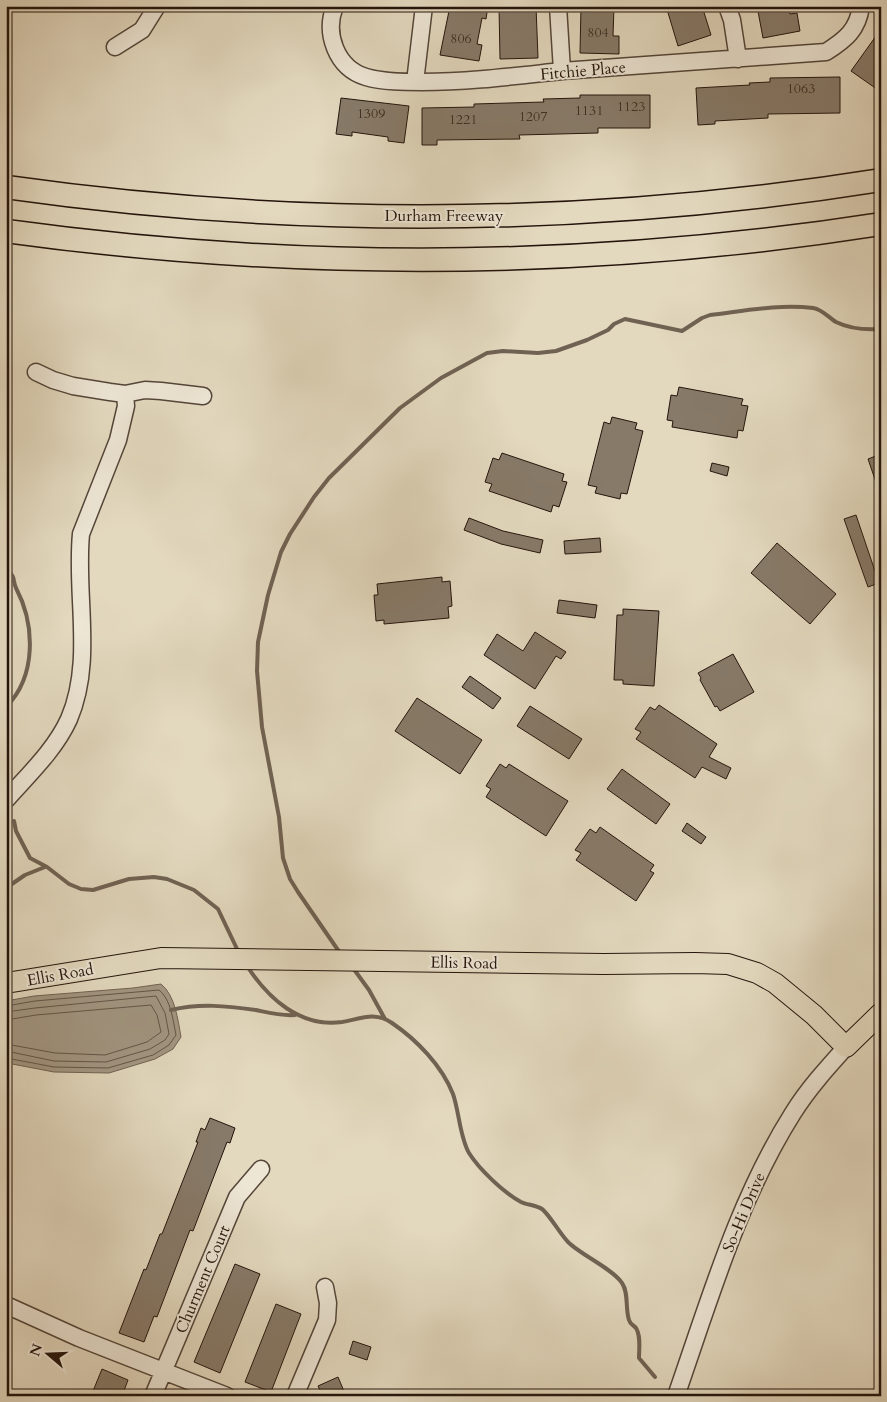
<svg xmlns="http://www.w3.org/2000/svg" width="887" height="1402" viewBox="0 0 887 1402" font-family="Cardo,serif">
<rect width="100%" height="100%" fill="#e3d9bf"/>
<filter id="stains"><feTurbulence type="fractalNoise" baseFrequency=".004" numOctaves="4"/><feColorMatrix values="0 0 0 0 .2 0 0 0 0 .09 0 0 0 0 .02 0 0 0 .5 -.17"/></filter>
<radialGradient id="worn" r=".72"><stop offset=".6" stop-color="#630" stop-opacity="0"/><stop offset="1" stop-color="#630" stop-opacity=".3"/></radialGradient>
<path fill="#a29682" stroke="#706253" d="M161,984C175,995 178,1020 181,1037L173,1049L155,1059L109,1073L54,1072L12,1064L6,1062V1001L34,996L133,988Z"/>
<g fill="none" stroke-linecap="round" stroke-linejoin="round">
<path stroke="#635547" stroke-width="1" d="M6,1006L35,1001L159,990C171,999 173,1021 176,1035L169,1045L153,1055L108,1068L54,1067L6,1058
M6,1012L35,1008L156,996L165,1013L169,1034L165,1040L150,1049L106,1062L54,1061L6,1051
M6,1020L36,1015L151,1005L157,1015L161,1032L147,1042L105,1055L55,1053L6,1044"/>
<path stroke="#706253" stroke-width="4" d="M6,567C8,570 11,573 13,577C14,580 14,584 16,588C35,624 37,676 6,707
M14,821L16,831L30,858L47,867L69,884L81,889L93,890L129,879L154,877L167,879L194,890L218,909L238,951
M6,888L25,875L45,867
M340,953L298,892L290,879L283,858L279,817L262,727L257,671L258,642L268,595L281,552L290,534L314,497L329,478L400,408L441,378L487,353L503,351L538,353L556,351L587,340L608,330L614,324L625,319L682,331L702,318L710,315C744,311 779,304 813,308C822,309 829,318 836,322C850,329 865,330 881,329
M247,966C268,998 300,1028 342,1022C360,1019 375,1011 392,1023C417,1040 442,1066 453,1094C459,1111 460,1138 469,1153C479,1169 504,1193 521,1202C527,1205 536,1205 542,1209C549,1214 560,1234 568,1242C581,1255 613,1269 622,1283C629,1293 625,1308 629,1320C630,1324 633,1325 636,1328C641,1336 639,1349 639,1358L655,1377
M353,968L369,990L385,1019
M171,1010C200,1003 227,1006 256,1010C270,1013 281,1016 295,1015"/>
</g>
<path fill="#877a69" stroke="#24140c" d="M450,6H488L486,19L482,18L477,44L482,45L479,61L440,55Z
M499,6H536L538,58L500,59Z
M581,6H614L613,36H619V54L580,53Z
M666,6H702L711,35L678,46Z
M757,6H789L790,14L797,13L800,31L763,38Z
M881,29V92L851,71Z
M840,77V113L768,114V118L715,121V124L698,125L696,88L750,85L749,83L770,82V78Z
M580,95H650V128H598V133L519,135L520,139L437,140V145H422V108L474,107V104L544,102L543,99L580,98Z
M341,98L409,106L404,143L388,141V137L352,132V136L336,134Z
M679,387L743,399L741,405L748,406L743,431L738,430L737,438L672,427L673,421L667,420L671,395L677,396Z
M612,417L637,423L635,429L643,431L627,494L621,493L620,499L595,493L597,487L588,485L604,422L610,424Z
M502,453L564,474L562,481L567,482L559,507L553,505L551,512L489,491L492,484L485,482L493,458L499,460Z
M881,454V491H879L868,459Z
M712,463L729,467L727,476L710,471Z
M856,515L879,583L868,587L844,519Z
M469,518L503,531L543,540L540,553L501,544L464,530Z
M600,538L601,552L565,554L564,541Z
M777,543L836,594L810,624L751,573Z
M442,577V582L450,581L452,606L448,607L449,618L384,624V620L376,621L374,595H378L377,584Z
M559,600L597,605L595,618L557,613Z
M623,609L659,611L654,686L623,684V680H614L617,615H623Z
M535,632L566,652L561,659L556,656L535,689L484,655L497,634L523,651Z
M733,654L754,692L720,711L717,706L715,707L700,680L701,678L698,673Z
M470,676L501,698L493,709L462,687Z
M417,698L482,740L460,774L395,731Z
M659,705L717,744L709,757L731,768L726,779L702,767L695,778L636,739L641,732L635,729L650,707L655,710Z
M530,706L582,739L569,759L517,726Z
M500,764L506,768L509,764L568,801L546,836L486,797L491,789L486,786Z
M622,769L670,804L656,824L607,789Z
M687,823L706,837L701,844L682,831Z
M600,827L654,865L650,871L654,873L636,901L576,860L581,853L575,850L590,829L596,833Z
M210,1118L235,1128L230,1143L227,1142L193,1231L190,1230L157,1317L154,1316L144,1342L119,1333L144,1269L146,1270L160,1234H162L198,1142H196L201,1128L205,1130Z
M235,1264L260,1274L220,1373L194,1362Z
M276,1304L301,1314L271,1392L245,1382Z
M353,1341L371,1347L367,1360L349,1354Z
M102,1369L128,1380L122,1396H91Z
M338,1377L346,1396H323L318,1386Z"/>
<g fill="none" stroke-linecap="round" stroke-linejoin="round">
<g stroke="#544539" stroke-width="19">
<path id="minor" d="M335,6C324,33 336,68 366,77C383,82 404,82 422,82C469,82 515,76 562,71C650,64 738,59 826,52C845,40 858,30 861,6
M558,6L562,71
M727,6L732,20L738,59
M115,47L142,30L157,6
M415,82L424,6
M36,372L53,380L73,386L110,392L125,394L145,390L161,391L203,396
M6,800C28,775 55,750 69,719C94,661 75,595 81,534L118,440L126,406L125,394
M6,1305L79,1338L227,1396
M153,1396L237,1197L261,1169
M295,1396L327,1320L328,1303L325,1287
M676,1396C710,1299 738,1200 793,1113C808,1089 827,1068 846,1047"/>
</g>
<g stroke="#24140c" stroke-width="22">
<path id="major" d="M6,983L161,958L604,964L695,963L728,964L757,973L775,983L814,1015L846,1047L881,1013"/>
</g>
<g stroke="#24140c" stroke-width="25">
<path id="highway" d="M6,187C296,228 592,226 881,180
M6,231C296,271 592,269 881,224"/>
</g>
<use href="#minor" stroke="#ede6d5" stroke-width="16"/>
<use href="#major" stroke="#e3d9bf" stroke-width="20"/>
<use href="#highway" stroke="#e3d9bf" stroke-width="22"/>
</g>
<g text-anchor="middle" stroke-width="4" stroke-linejoin="round" paint-order="stroke">
<g font-size="14" fill="#3d2e23">
<text x="598" y="37">804</text>
<text x="461" y="43">806</text>
<text x="801" y="93">1063</text>
<text x="631" y="111">1123</text>
<text x="589" y="115">1131</text>
<text x="371" y="118">1309</text>
<text x="533" y="121">1207</text>
<text x="463" y="124">1221</text>
</g>
<g font-size="16" fill="#24140c" stroke="#ede6d5">
<text transform="translate(583 70) rotate(-5)" y="6">Fitchie Place</text>
<text x="444" y="221">Durham Freeway</text>
<text transform="translate(464 962) rotate(1)" y="6">Ellis Road</text>
<text transform="translate(60 974) rotate(-10)" y="6">Ellis Road</text>
<text transform="translate(743 1212) rotate(-67)" y="6">So-Hi Drive</text>
<text transform="translate(202 1279) rotate(-67)" y="6">Churment Court</text>
</g>
</g>
<rect width="887" height="1402" fill="none" stroke="#e3d9bf" stroke-width="25"/>
<rect x="8" y="8" width="872" height="1387" fill="none" stroke="#24140c" stroke-width="2.5"/>
<rect x="12" y="12" width="862" height="1377" fill="none" stroke="#24140c"/>
<g transform="translate(48 1354) rotate(289)" stroke="#ede6d5" stroke-width="4" paint-order="stroke">
<path d="M0-4L9 19L0 12L-9 19Z" fill="#24140c"/>
<text y="-8" font-size="14" font-weight="bold" text-anchor="middle" fill="#24140c">N</text>
</g>
<rect width="100%" height="100%" filter="url(#stains)"/>
<rect width="100%" height="100%" fill="url(#worn)"/>
</svg>
